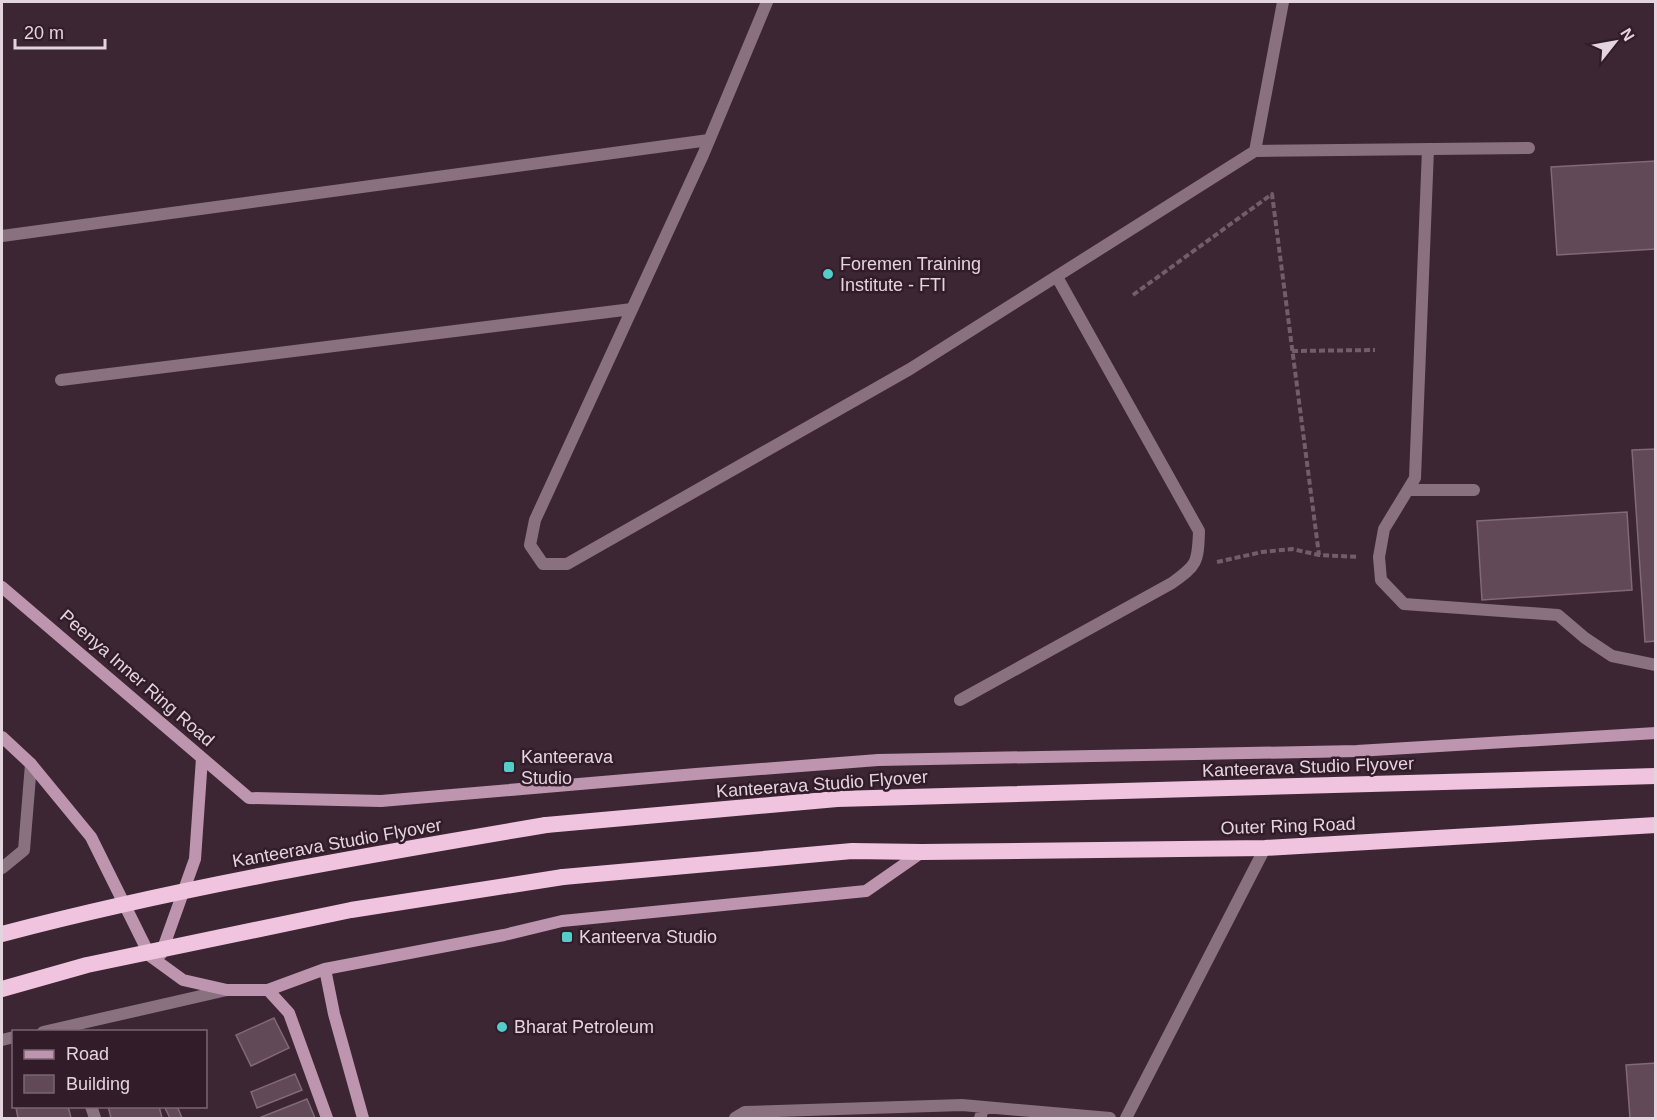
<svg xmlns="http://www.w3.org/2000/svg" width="1657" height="1120" viewBox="0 0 1657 1120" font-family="Arial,sans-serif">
<rect width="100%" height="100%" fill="#3d2634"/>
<path fill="#624958" stroke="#826878" stroke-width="1.5" d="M1656,161V249L1557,255L1551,167Z
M1656,449V641L1645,642L1632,450Z
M1627,512L1632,590L1482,600L1477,521Z
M274,1018L289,1048L251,1066L236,1035Z
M1656,1063V1118H1630L1626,1065Z
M295,1074L302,1090L257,1108L251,1092Z
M307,1099L315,1118H259Z
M22,1106H68L71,1118H18L16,1108Z
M108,1106H159L162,1118H111Z
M164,1106H177L182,1118H170Z"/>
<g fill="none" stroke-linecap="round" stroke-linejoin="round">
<path stroke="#725d6a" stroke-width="4" stroke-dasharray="6 3" stroke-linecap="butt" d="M1133,295L1272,194L1319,555L1359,557
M1292,351L1375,350
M1217,562L1262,552L1292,549L1319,555"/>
<path stroke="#8a7180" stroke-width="12" d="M767,2L703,155L535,520L530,545L543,564H567L910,369L1255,151L1529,148
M1428,149L1415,478L1384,529L1379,557L1381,580L1404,604L1558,615L1585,638L1612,656L1656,665
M1255,151L1283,2
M2,236L709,140
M61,380L632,309
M1408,490H1474
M960,700L1172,583C1197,565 1198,563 1199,531L1057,277
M735,1118L745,1112L962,1105L1110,1118
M980,1118L984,1107"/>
<path stroke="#8a7180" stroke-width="12" d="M91,1106L95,1118
M1126,1118L1265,848"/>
<path stroke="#8a7180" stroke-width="12" d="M2,868L24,850L31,764
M43,1032L227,990
M2,1040L14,1037"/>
<path stroke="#be95ae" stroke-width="12" d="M2,587L249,798L381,801L696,774L878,760L1357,751L1656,733
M2,737L31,764L91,837L150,956L183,980L227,990H268L325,969L504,935L562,921L866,891L922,852
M161,954L195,859L202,758
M325,969L334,1014L363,1118
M268,990L289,1013L327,1118"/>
<path stroke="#f0c4de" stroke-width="16" d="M546,825L837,799L1656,776
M563,877L852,851L922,852L1265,848L1656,825"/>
<path stroke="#f0c4de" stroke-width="16" d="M2,934C180,887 363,856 546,825
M2,989L87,965L351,910L563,877"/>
</g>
<g fill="#53cdc9" stroke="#321c2a" stroke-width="2">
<circle cx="828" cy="274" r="6"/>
<rect x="503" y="761" width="12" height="12" rx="3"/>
<rect x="561" y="931" width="12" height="12" rx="3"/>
<circle cx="502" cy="1027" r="6"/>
</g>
<g text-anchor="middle" stroke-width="5" stroke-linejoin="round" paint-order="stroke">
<g font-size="18" fill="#e4d4dd" stroke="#321c2a" text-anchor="start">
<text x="840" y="270">Foremen Training<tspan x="840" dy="21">Institute - FTI</tspan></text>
<text x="521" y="763">Kanteerava<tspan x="521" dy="21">Studio</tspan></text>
<text x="579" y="943">Kanteerva Studio</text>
<text x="514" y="1033">Bharat Petroleum</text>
</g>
<g font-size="18" fill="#e4d4dd" stroke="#321c2a">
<text transform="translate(137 678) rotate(41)" y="6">Peenya Inner Ring Road</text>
<text transform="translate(1308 767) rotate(-2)" y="6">Kanteerava Studio Flyover</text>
<text transform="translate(822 784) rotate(-4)" y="6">Kanteerava Studio Flyover</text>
<text transform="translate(1288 826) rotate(-2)" y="6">Outer Ring Road</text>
<text transform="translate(337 843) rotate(-10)" y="6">Kanteerava Studio Flyover</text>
</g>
</g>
<rect width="1657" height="1120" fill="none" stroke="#e4d4dd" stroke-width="6"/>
<rect x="12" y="1030" width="195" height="78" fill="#321c2a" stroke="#796672" stroke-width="1.5"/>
<rect x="24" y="1050" width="30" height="9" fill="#be95ae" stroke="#796672" stroke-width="1.5"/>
<text x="66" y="1060" font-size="18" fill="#e4d4dd">Road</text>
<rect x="24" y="1075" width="30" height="18" fill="#624958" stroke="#796672" stroke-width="1.5"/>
<text x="66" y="1090" font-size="18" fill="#e4d4dd">Building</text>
<g transform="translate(1615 42) rotate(59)" stroke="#321c2a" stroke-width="4.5" paint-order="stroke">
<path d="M0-4.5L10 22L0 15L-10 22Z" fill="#e4d4dd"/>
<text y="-9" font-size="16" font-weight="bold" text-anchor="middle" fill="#e4d4dd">N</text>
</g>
<path d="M15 39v9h90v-9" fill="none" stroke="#e4d4dd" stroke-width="3"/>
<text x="24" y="39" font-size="18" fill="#e4d4dd" stroke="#321c2a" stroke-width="4.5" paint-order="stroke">20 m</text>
</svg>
